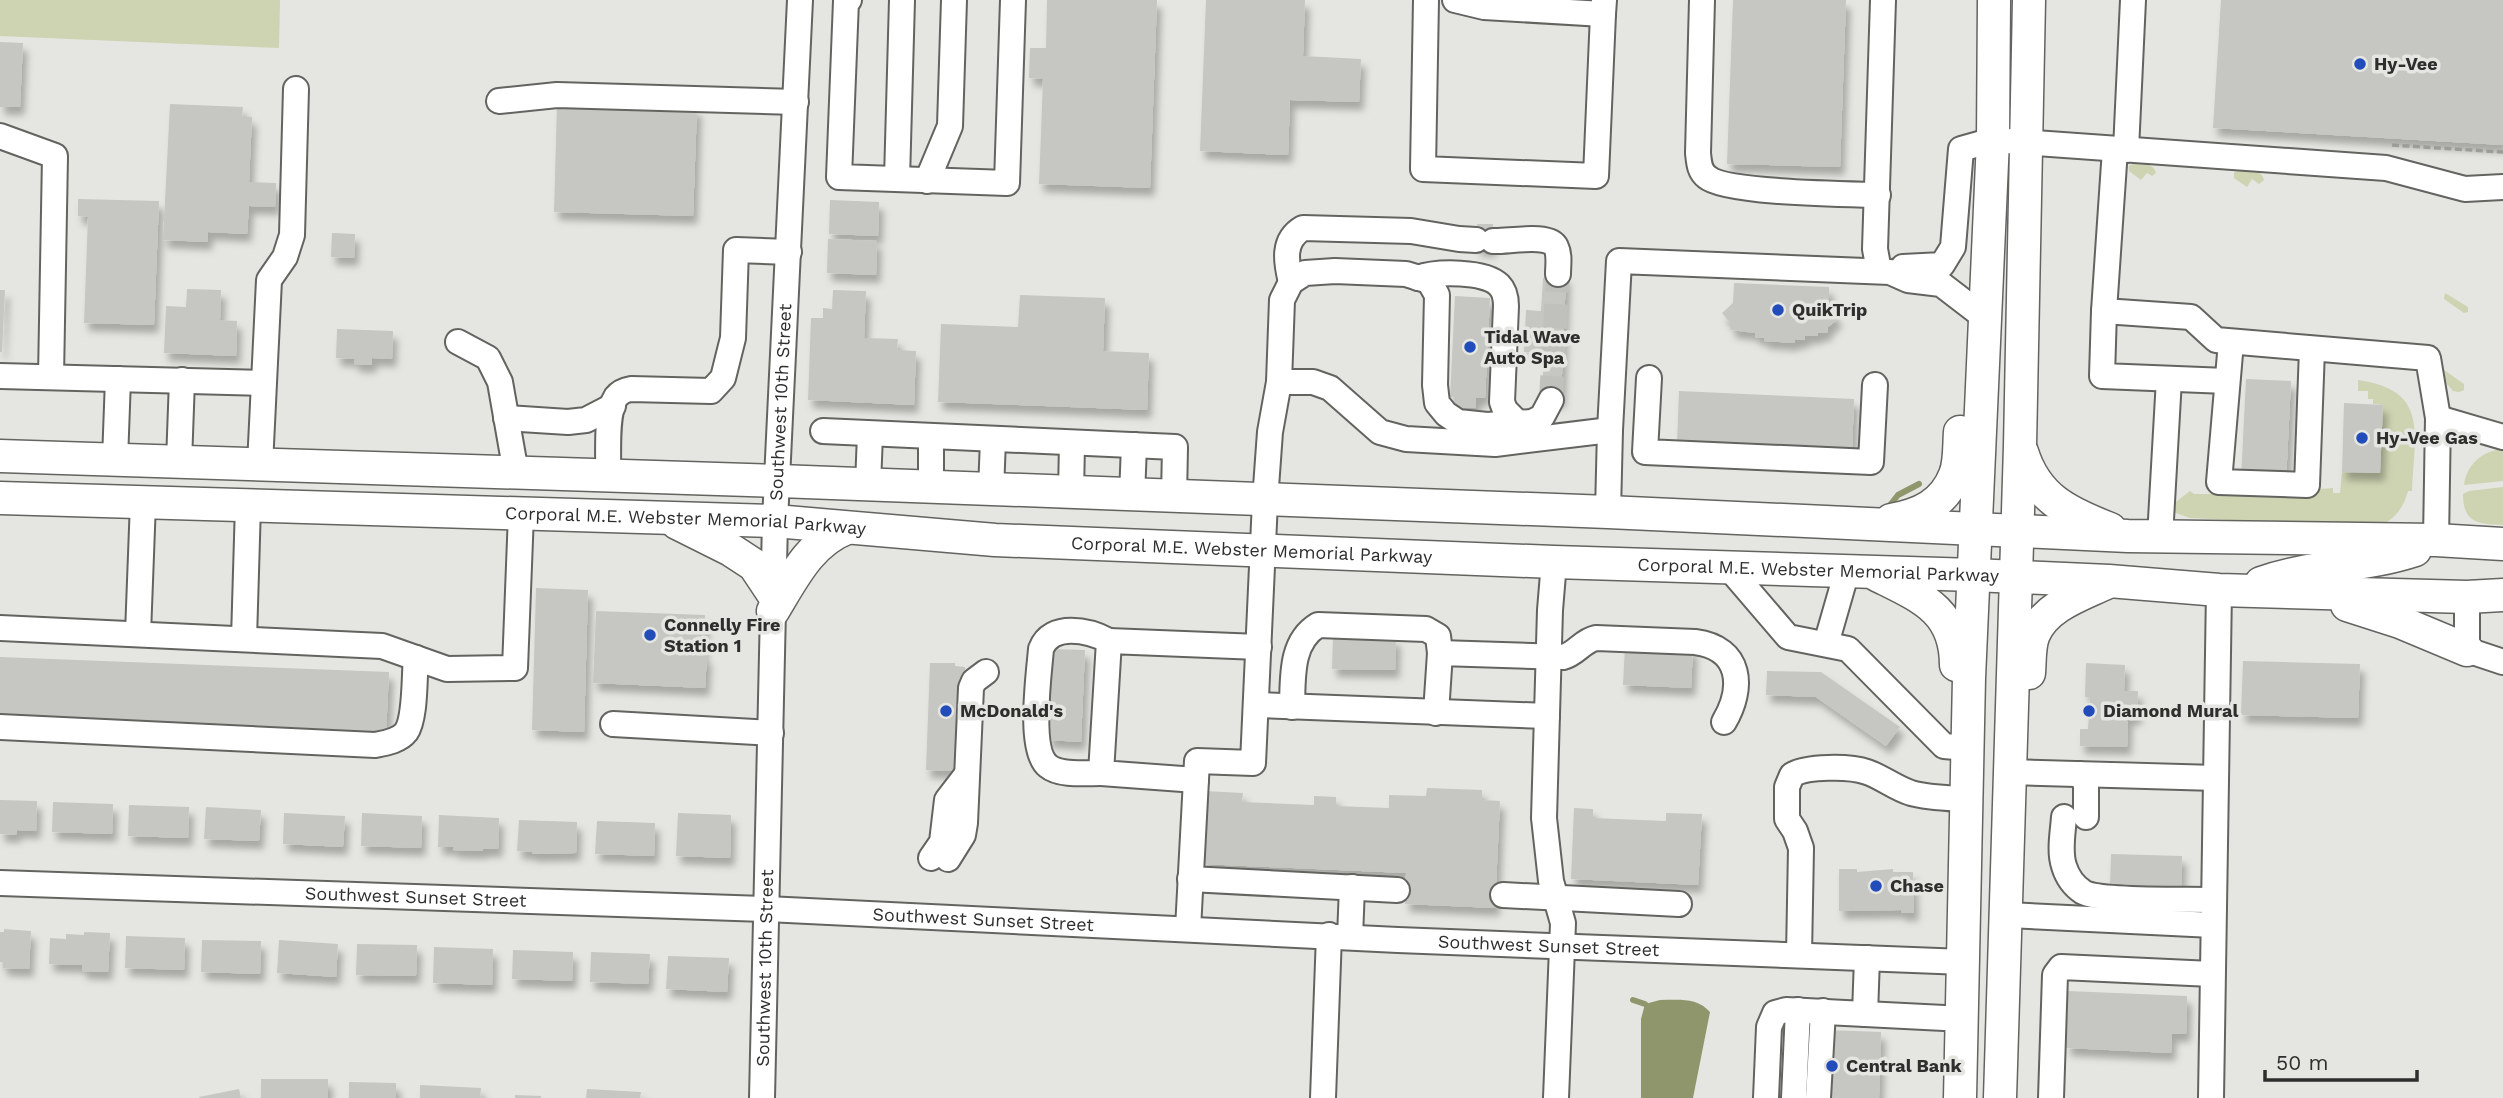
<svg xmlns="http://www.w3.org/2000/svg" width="2503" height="1098" viewBox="0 0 2503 1098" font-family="'Work Sans',sans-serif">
<defs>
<filter id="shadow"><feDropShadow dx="4.5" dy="8" stdDeviation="3.5" flood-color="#0004"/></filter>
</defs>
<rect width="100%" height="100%" fill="#e5e6e1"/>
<path fill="#ced3b2" d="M0,0H280L279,48L0,36Z
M2134,163C2143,163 2153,163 2156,173L2152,176L2147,173L2141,180L2129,171V166Z
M2238,169C2248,170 2261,168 2264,180L2259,184L2252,179L2247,187L2234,178V173Z
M2445,293L2468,307V312L2464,313L2444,299Z
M2439,370H2444L2464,384V390L2459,392L2453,391L2438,374Z
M2358,380C2430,390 2414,434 2412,491H2408C2403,510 2392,523 2373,527L2190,518L2173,512L2172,505L2190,491L2194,494H2251L2333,488V493H2340L2342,472L2380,473L2383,405L2373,404V399H2368V391H2358Z
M2503,449V481L2464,485C2467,464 2482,451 2503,449Z
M2503,487V525C2478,524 2463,523 2463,494L2469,491Z"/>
<path fill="#90966b" d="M1660,1000C1678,1000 1697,997 1710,1012L1693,1098H1641V1019L1645,1004Z"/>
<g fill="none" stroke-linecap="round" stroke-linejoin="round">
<path stroke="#90966b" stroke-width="6" d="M1887,509L1898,495L1919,484
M1633,1000L1645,1004"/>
</g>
<path fill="#c6c7c2" filter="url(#shadow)" d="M1047,0H1157L1150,188L1039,184L1043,79L1029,78L1030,48H1046Z
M1206,0H1305L1303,56L1361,59L1359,102L1290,100L1288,155L1200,151Z
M1733,0H1846L1840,167L1727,164Z
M2221,0H2503V145L2213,128Z
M0,42L23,43L20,107H0Z
M170,104L243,107L242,117H252L249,182L276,183L275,207L249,206L247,234L208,232V242L163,240Z
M557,104L697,108L693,216L554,212Z
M78,199L159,201L154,325L84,323L88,217L78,216Z
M830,200L879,202L878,236L829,234Z
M1477,224H1493L1492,249L1476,248Z
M332,233L355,234L354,258L331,257Z
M828,239L877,241L876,275L827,273Z
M1566,275L1561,400H1542L1544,353L1524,352L1526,310L1541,311L1543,278Z
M1734,283L1829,287V307L1838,319L1828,327L1827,333H1818V336H1805V340H1795V343L1764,341V338L1755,337V333L1731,330V324L1722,313L1733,303Z
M187,289L221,290L220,320L237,321L236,356L164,353L166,306L186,307Z
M0,290H5L2,352H0Z
M833,290L866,291L864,338L898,339L897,350L916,351L914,405L808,400L811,318H823V308L832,309Z
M1020,295L1105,298L1103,351L1149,353L1147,410L938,402L941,324L1018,327Z
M1455,296L1490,298L1485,398H1476V408L1456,407V397H1450Z
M337,329L393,331L392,359L372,358V365L354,364L355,359L336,358Z
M2246,379L2291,381L2286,481L2241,479Z
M1679,391L1854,399L1852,452L1677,444Z
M2344,403L2383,405L2380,473L2342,472Z
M536,588L588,590L584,732L532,730Z
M596,611L705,615L703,656H707L705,688L593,683Z
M1333,635L1396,638L1395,670L1332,669Z
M1625,645L1693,648L1691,688L1623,685Z
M1051,649L1085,650L1081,742L1047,740Z
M0,657L389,672L386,734L0,719Z
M2243,661L2360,664L2358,718L2241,715Z
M930,663H955V666L965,667L962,756H955V771L926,770Z
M2086,663L2125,665L2124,691H2138L2137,717H2128L2127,747L2080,746V729H2088L2090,698L2085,697Z
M1767,671L1821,672L1900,727L1886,746L1816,697L1766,695Z
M1427,788L1482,790V800L1500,801L1495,908L1405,904L1406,873L1201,864L1204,791L1243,793L1242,802L1314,805V796L1336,797V806L1389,808V795L1426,796Z
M0,800L37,801L36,831L17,830L16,835L0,834Z
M53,802L113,804L112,834L52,832Z
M129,805L189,807L188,838L128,836Z
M206,807L261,810L259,841L204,839Z
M1574,808L1593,809V818L1666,821V813L1702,814L1698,885L1571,879Z
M284,813L345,816L343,847L283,844Z
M362,813L422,816L421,848L361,846Z
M678,813L731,815L730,858L676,856Z
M439,815L499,818L498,849H483V851L453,850L454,847H438Z
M519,820L577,822L576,853L532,854V852L517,851Z
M597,821L655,823L654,856L595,854Z
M2111,854L2182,856L2181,890L2110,888Z
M1839,869H1857V872L1893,869V872H1913L1914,913H1901V910L1839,911Z
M4,929L31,931L29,969L3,968V962H0V932H4Z
M84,932L110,933L108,972L82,971V965L49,964L50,938L66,939V934L84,935Z
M126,936L185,938L184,970L125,968Z
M202,940L261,941L260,974L201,972Z
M279,940L338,944L336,977L277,973Z
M357,944L417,945L416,976L356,975Z
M434,947L493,949L492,985L433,983Z
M513,950L573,952L572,981L512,979Z
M591,952L650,954L648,984L590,982Z
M668,956L729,958L727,992L666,989Z
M2068,991L2187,996L2186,1034H2172L2171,1053L2066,1048Z
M1826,1030L1881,1032L1879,1098H1824Z
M261,1079H328V1098H261Z
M349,1082L396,1083V1098H349Z
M420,1085L481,1088L480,1098H420Z
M239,1089L241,1098H199V1097Z
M587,1089L641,1092L640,1098H586Z
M515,1095L541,1096V1098H515Z"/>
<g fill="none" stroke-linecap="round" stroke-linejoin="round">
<path stroke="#c0c1bd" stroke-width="24" stroke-dasharray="24 12" stroke-linecap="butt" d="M1551,400L1558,274"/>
<g stroke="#636460" stroke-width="28">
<g id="minor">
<path d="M849,0L846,1L839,177L1007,183L1013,0"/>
<path d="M1426,0L1423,169L1596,176L1603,14"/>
<path d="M1455,0L1484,7L1603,14L1604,0"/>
<path d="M1702,0L1698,153C1699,162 1699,171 1707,177C1725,193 1848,194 1878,195"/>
<path d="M499,101L557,95L796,102"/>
<path d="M0,136L55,156L51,377"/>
<path d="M2115,149L2104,311L2191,317L2216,340L2428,358L2438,418L2436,540"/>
<path d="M2126,150L2133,0"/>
<path d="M897,179L902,0"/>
<path d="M927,181L950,126L954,0"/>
<path d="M1493,241C1507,242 1550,233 1556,247C1560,255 1558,265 1558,274"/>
<path d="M1903,267L1942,265L1953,247L1961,149L1993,140L2386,168L2465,189L2503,187"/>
<path d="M1879,271L1875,249L1883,0"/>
<path d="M1418,278C1437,271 1485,271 1499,285C1505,291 1506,298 1506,306L1502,402L1505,410L1519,424"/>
<path d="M1291,282C1286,262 1282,240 1303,228L1411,231L1459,239L1476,240"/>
<path d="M2104,311L2102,376L2227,381"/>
<path d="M458,342L488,358L500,382L516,473"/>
<path d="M2231,342L2219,482L2307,485L2312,349"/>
<path d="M0,376L263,383"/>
<path d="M1649,378L1645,452L1871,462L1875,385"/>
<path d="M1279,382L1282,300L1291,282L1305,273L1335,271L1406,274L1429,281L1437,295L1435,385L1437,403L1446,414L1458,422L1487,425L1532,422L1542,417L1551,400"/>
<path d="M506,418L568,422L586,420L613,406"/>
<path d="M2438,418L2503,437"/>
<path d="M823,431L1175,447L1174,497"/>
<path d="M115,460L118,379"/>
<path d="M179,462L182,380"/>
<path d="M260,465L269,280L285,257L292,235L296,89"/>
<path d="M608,476C609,456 605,414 616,397C620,392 625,390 631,389L711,391L723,378L733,338L736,250L789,252"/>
<path d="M868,485L870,434"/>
<path d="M931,487V437"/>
<path d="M991,490L993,440"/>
<path d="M1071,493L1072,443"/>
<path d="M1132,496L1134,445"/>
<path d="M1608,512L1610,430"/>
<path d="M2160,537L2169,379"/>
<path d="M1554,562L1550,610L1544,818L1551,881L1563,923L1556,1098"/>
<path d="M1728,567L1788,637L1848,649L1944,746L1967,748"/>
<path d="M2467,597V650L2503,662"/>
<path d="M0,628L382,646L447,669L515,668L521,514"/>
<path d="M138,634L143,502"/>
<path d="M244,639L248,505"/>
<path d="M1826,644L1847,571"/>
<path d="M1256,705L1547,716"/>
<path d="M1292,707C1293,678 1290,642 1318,625L1426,629L1438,636L1440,653"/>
<path d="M1436,713L1440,653L1563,657C1576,654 1582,641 1596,638L1695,642C1742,648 1744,688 1724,722"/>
<path d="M613,724L771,733"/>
<path d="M0,727L375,745C385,743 399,741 406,732C416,718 414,675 416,658"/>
<path d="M2010,772L2216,778"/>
<path d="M1101,773C1086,773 1060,776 1048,766C1028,750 1039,674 1041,649C1051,622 1089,630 1109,641"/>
<path d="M2079,774L2086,783V817"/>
<path d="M1196,780L1101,773L1109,641L1259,647"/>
<path d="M2064,817C2063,832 2059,851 2064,866C2067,876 2074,886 2083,892C2100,902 2189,899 2214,900"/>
<path d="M931,858L942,842L947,800L967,774"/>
<path d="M948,859L963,835L965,823L971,688L974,681L986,672"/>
<path d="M1190,879L1397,890"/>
<path id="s1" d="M0,883L767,909L1398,940L1964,962"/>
<path d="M1503,895L1679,904"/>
<path d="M2008,915L2213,925"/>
<path d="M1188,929L1197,761L1253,763L1265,501L1270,432L1279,382H1313L1330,388L1380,432L1406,439L1495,444L1610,430L1619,261L1890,272L1908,280L1941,284L1984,317"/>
<path d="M1350,937L1352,887"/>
<path d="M1799,955L1801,848L1795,831L1787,819V787L1792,775C1806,766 1850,766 1867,772C1882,777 1895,788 1911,793C1929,798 1947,798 1965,799"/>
<path d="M1865,1014L1964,1019"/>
<path id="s2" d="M762,1098L775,521L800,0"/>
<path d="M1323,1098L1329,935"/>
<path d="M1766,1098L1769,1027L1775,1013L1786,1010L1865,1014L1867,958"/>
<path d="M1794,1098L1798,1010"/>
<path d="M1818,1098L1823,1011"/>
<path d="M2051,1098L2055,975L2061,967L2212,974"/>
<path d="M2211,1098L2219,590"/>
</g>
</g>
<g stroke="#636460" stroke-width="35">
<g id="major">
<path d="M2022,452C2036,498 2068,513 2110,529"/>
<path d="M0,456L779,481L1608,512L2128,536L2436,540L2503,544"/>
<path id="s3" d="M0,498L775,521L995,540L1554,562L1974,575L2109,581L2219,590L2467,597L2503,595"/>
<path d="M1891,520C1920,515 1944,504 1955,475C1960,463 1959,445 1960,432"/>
<path d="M677,523L731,550L754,565L774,595"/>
<path d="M1877,575C1921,597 1956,610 1956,665"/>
<path d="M2261,583C2313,565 2363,567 2415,550"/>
<path d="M2347,605L2400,622L2467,650"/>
<path d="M773,611C793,578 810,542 847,528"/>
<path d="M2029,673C2030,660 2029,645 2034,634C2046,606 2081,595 2106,583"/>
<path d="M1960,1098L1969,678L1993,140L1994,0"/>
<path d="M2000,1098L2020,446L2029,0"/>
</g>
</g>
<path stroke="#9c9d99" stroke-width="3.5" stroke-dasharray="7 3.5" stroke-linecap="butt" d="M2392,145L2503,152"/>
<use href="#minor" stroke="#fff" stroke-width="24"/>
<use href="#major" stroke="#fff" stroke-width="32"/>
</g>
<g fill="#224cba" stroke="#e5e6e1" stroke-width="2.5">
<circle cx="2360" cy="64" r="7"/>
<circle cx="1778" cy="310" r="7"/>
<circle cx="1470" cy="347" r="7"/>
<circle cx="2362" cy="438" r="7"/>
<circle cx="650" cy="635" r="7"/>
<circle cx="946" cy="711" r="7"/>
<circle cx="2089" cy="711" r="7"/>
<circle cx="1876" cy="886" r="7"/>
<circle cx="1832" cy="1066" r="7"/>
</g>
<g text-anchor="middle" stroke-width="7" stroke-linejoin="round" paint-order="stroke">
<g font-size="18" font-weight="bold" fill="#2e2f2d" stroke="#e5e6e1" text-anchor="start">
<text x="2374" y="70">Hy-Vee</text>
<text x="1792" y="316">QuikTrip</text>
<text x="1484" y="343">Tidal Wave<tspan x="1484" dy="21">Auto Spa</tspan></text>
<text x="2376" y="444">Hy-Vee Gas</text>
<text x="664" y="631">Connelly Fire<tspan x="664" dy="21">Station 1</tspan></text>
<text x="960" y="717">McDonald's</text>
<text x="2103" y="717">Diamond Mural</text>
<text x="1890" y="892">Chase</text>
<text x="1846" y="1072">Central Bank</text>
</g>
<g font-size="18" fill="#2e2f2d" stroke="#e5e6e1">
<text dy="6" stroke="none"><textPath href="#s2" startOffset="696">Southwest 10th Street</textPath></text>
<text dy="6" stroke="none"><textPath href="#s3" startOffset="686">Corporal M.E. Webster Memorial Parkway</textPath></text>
<text dy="6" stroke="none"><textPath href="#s3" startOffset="1253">Corporal M.E. Webster Memorial Parkway</textPath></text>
<text dy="6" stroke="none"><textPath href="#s3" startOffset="1820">Corporal M.E. Webster Memorial Parkway</textPath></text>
<text dy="6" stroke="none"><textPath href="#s1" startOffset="416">Southwest Sunset Street</textPath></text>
<text dy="6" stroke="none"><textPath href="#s1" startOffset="984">Southwest Sunset Street</textPath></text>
<text dy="6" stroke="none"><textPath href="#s1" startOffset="1550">Southwest Sunset Street</textPath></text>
<text dy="6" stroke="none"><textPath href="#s2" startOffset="130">Southwest 10th Street</textPath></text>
</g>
</g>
<path d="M2265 1070v10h152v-10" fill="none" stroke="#2e2f2d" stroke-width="3.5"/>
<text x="2276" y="1070" font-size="21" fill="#2e2f2d" stroke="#e5e6e1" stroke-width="5" paint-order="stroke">50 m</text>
</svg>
